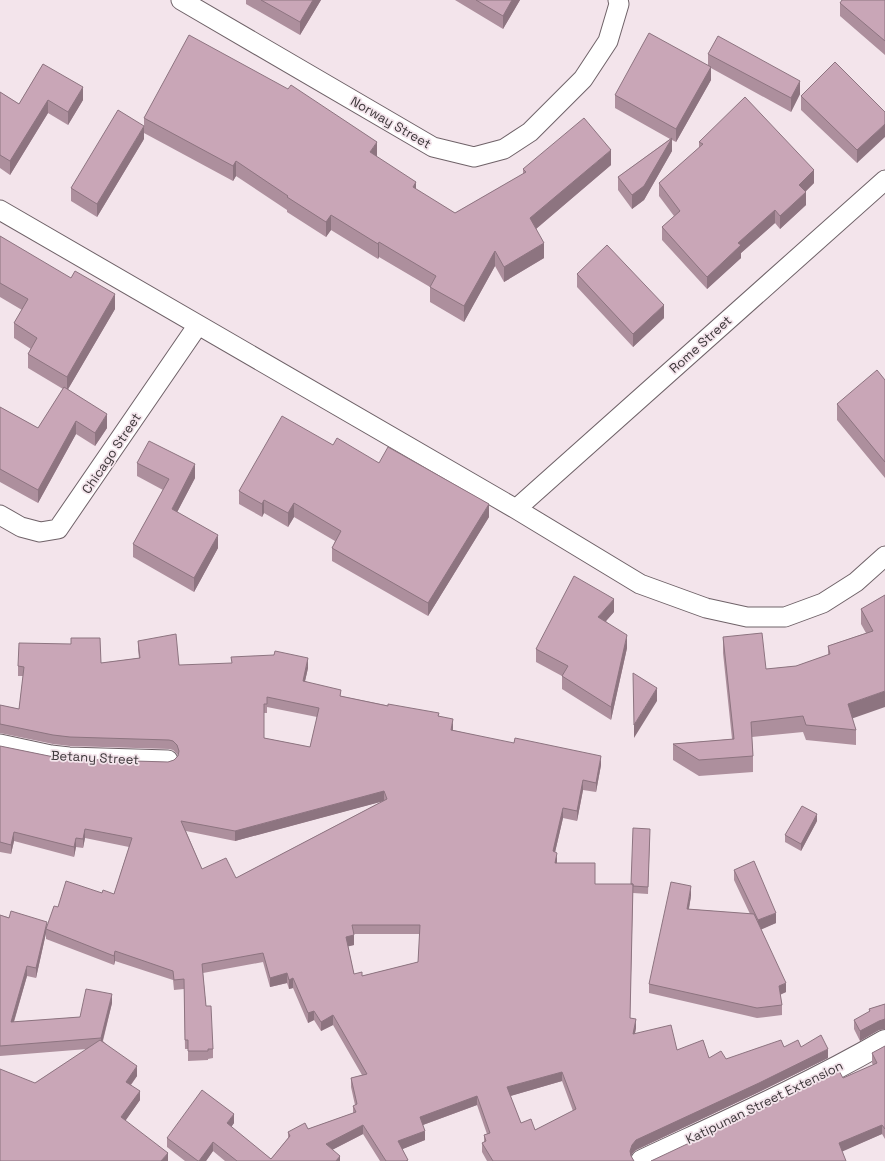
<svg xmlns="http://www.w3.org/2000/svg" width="885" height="1161" viewBox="0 0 885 1161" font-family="'Space Grotesk',sans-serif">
<rect width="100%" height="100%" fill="#f3e4eb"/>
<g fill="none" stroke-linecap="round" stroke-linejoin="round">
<g stroke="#6f6268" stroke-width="21">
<path id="minor" d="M181,0L433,147L474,157L504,149L530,132L583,79L608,41L619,4L618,0
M0,210L516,509L640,584L706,608L747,617H785L823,603L856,582L885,556
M516,509L885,180
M0,515L21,527L40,532L58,529L198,325
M0,744L51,755L69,757L168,760"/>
</g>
<g stroke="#6f6268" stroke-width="24">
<path id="tertiary" d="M642,1161C723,1123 807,1086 885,1041"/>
</g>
<use href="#minor" stroke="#fff" stroke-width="19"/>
<use href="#tertiary" stroke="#fff" stroke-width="22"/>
</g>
<path fill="#ad8f9d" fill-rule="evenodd" d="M246,0H321L300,35L246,4Z
M455,0H520L503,29Z
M885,0V55L840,16V3Z
M708,54L800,94L791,112L711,68V80L676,142L672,140V151L644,200L632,209L618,190V177L670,139L615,108V95L708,66Z
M43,64L83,100L68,125L48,113L10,175L0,168V92L19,104Z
M801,96L885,112L857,163L801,110Z
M144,118L377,157L416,190L455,213L523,174V169L611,165L536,229L544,258L504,282L495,266L464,322L430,302V287L379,257L378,259L331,230L326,237L287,212V210L236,176L233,181L144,133Z
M144,139L97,217L71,201V188Z
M699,142L814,183L806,191V205L780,229L775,223L741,253V258L707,289L662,240V227L674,216L659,196V183L699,148Z
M0,236L115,309L68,389L107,428L95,446L76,434L38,503L0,482V407L38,428L63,389L28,368V354L31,349L14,338V323L22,310L0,297Z
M577,274L664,318L633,347L577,287Z
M885,380V478L837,420V404Z
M333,445L379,463L489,517L428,616L332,561V548L335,541L294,517L288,527L264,513L262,517L239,504V491Z
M137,463L195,478L177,512L218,548L194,592L133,557V544L163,490L137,476Z
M885,595L852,718L856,730V745L806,740L803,732L752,737L753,756V772L699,776L673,760V744L732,739L723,653V637L766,669L796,666L828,655V646L866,633L861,624V609Z
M614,612L606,621L627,648L611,720L562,689V676L536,662V649Z
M138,641L179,665L308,668L305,681L341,696L439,716L453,728V730L601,765L596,792L583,790L577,821L563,818L555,852L557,863L595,884H631L650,835L648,894L633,893L630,1018L636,1028L635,1033L677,1050L709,1058L726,1059L784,1047H801L828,1058L759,1092L636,1150L632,1154L631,1157L634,1161H487L482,1152V1143L484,1142V1135L487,1134L477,1105L423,1125L425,1140L402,1149L408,1161H380L363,1134L332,1150L340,1161H225L213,1151L206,1161H185L167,1147V1138L234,1123L231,1127L271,1159L288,1138V1132L308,1129L353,1113V1106L355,1105L351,1087V1078L362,1075L333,1025L321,1031L314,1020L308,1023L293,988L289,989L287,983L270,987L263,962L203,973L206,1006L213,1049V1058L208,1059V1060L188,1061V1049H185L184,989L174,990L173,980L115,961L114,965L46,939V933L36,978L27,976L14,1022L80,1017L112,1003L103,1041L137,1076L131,1085L140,1100L125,1121L168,1161L35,1083L87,1049L0,1056V915L47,928L58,907L102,893L114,894L129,847L85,838L83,848L76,847L74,857L14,841L11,854L0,852V746L49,756L69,759L168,762L174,760L178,755L173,750L169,749L70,746L53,744L0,733V705L19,709L23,676H18V666L101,663L139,658L138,650ZM267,707L317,717L310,747L264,738V713H267ZM383,801L236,878L202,869L186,831L235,841ZM354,934H420L418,962L362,976L354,974L348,946L354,945ZM562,1081L573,1111L535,1130L521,1123L510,1096Z
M817,821L801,851L785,842V835Z
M734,870L776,923L761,929L786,992L780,995L782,1005V1015L757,1018L649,993V984L691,896L689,909L750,914L734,880Z
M885,1004V1029L879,1030L860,1041L854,1029V1020L869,1012V1009Z
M885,1046V1139L882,1134L842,1151L651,1161L873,1065L872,1063V1053Z"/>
<path fill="#8d7480" d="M313,0H321L300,35V22Z
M512,0H520L503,29V16Z
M711,67V80L676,142V129Z
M800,81V94L791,112V98Z
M83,87V100L68,125V112Z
M48,100V113L10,175V161Z
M885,124V137L857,163V150Z
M144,126V139L97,217V204Z
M672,138V151L644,200L632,209V195Z
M377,142V157L370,152Z
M611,150V165L530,234V218Z
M236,161V176L233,181V166Z
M814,170V183L799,198V185Z
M416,182V197L413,187Z
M806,192V205L780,229V216Z
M775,210V223L741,253V258L707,289V277L738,243Z
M331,215V230L326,237V222Z
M379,242V257L378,259V244Z
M544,243V258L504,282V267Z
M495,251V266L464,322V306Z
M115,294V309L67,391V377Z
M664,305V318L633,347V334Z
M107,414V428L95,446V433Z
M76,421V434L38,503V490Z
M195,464V478L172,522V509Z
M264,500V513L262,517V504Z
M294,503V517L288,527V513Z
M489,504V517L428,616V603Z
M218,535V548L194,592V578Z
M614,599V612L598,630V617Z
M627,635V648L611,720V707Z
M308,658V668L303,690V681Z
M657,688V701L634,738V725Z
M885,691V707L848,720V704Z
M453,719V728L451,739V730Z
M601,756V765L596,792V783Z
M583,780V790L577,821V811Z
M384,791V801L235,841V831Z
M563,808V818L553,861V851Z
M817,814V821L801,851V844Z
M85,829V838L83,848V839Z
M14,832V841L11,854V845Z
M76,838V847L74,857V847Z
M557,853V862L555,872V863Z
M691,886V896L687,918V909Z
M776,913V923L758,931V920Z
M47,922L46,933L36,978V968Z
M354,935V945L346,947V937Z
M115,951V961L114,965V956Z
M27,966V976L11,1031V1022Z
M287,973V983L270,987V978Z
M293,978V988L289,989V980Z
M786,983V992L779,995V986Z
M112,994V1003L101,1047V1038Z
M314,1011V1020L308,1023V1013Z
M333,1015V1025L321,1031V1022Z
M636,1019V1028L633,1043V1034Z
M885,1019V1029L879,1030L860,1041V1031L879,1021Z
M828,1049V1058L759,1092L636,1150L632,1154L630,1160V1151L632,1145L636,1140Z
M137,1066V1076L126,1091V1082Z
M562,1072V1081L507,1097V1087Z
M140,1091V1100L121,1127V1117Z
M477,1096V1105L420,1126V1117Z
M234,1114V1123L227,1133V1123Z
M363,1125V1134L326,1153V1144Z
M882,1125V1134L839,1153V1143Z
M425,1131V1140L398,1151V1141Z
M213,1142V1151L206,1161H199Z
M168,1153V1161H161Z
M340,1156V1161H336Z"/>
<path fill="#c9a6b7" stroke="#8d7480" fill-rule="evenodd" d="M261,0H313L300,22Z
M476,0H512L503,16Z
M842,0H885V41L840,3Z
M649,33L711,67L676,129L615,95Z
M189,35L288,89L291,85L377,142L370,152L416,182L413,187L455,213L526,172L523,169L584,118L611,150L530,218L544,243L504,267L495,251L464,306L430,287L436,276L379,242L378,244L331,215L326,222L287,197L288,196L236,161L233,166L144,118Z
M718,36L800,81L791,98L708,54Z
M835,62L885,112V124L857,150L801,96Z
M43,64L83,87L68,112L48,100L10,161L0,155V92L19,104Z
M745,97L814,170L799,185L806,192L780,216L775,210L738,243L741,245L707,277L662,227L680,211L659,183L703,144L699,142Z
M118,110L144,126L97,204L71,188Z
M672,138L644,186L632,195L618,177Z
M0,236L71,278L75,271L115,294L67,377L28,354L37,338L14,323L28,299L0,283Z
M607,245L664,305L633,334L577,274Z
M877,370L885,380V462L837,404Z
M64,387L107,414L95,433L76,421L38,490L0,469V407L38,428Z
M282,416L333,445L337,438L379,463L388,447L489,504L428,603L332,548L341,531L294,503L288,513L264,500L262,504L239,491Z
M149,441L195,464L172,509L218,535L194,578L133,544L169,479L137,463Z
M574,576L614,599L598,617L627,635L611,707L562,676L568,666L536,649Z
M885,595V691L848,704L856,730L806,725L803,716L751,722L753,756L699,760L673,744L734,739L723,637L762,633L766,669L796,666L830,654L828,646L873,631L861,609Z
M176,634L179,665L232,663L231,657L274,655L275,651L308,658L303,681L341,690L340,696L388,706V704L439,713L438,716L453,719L451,730L514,743L515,738L601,756L596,783L583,780L577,811L563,808L553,851L557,853L555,863H595V884H633L630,1018L636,1019L633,1034L671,1025L677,1050L703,1040L709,1058L721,1051L726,1059L781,1040L784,1047L798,1040L801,1047L821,1035L828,1049L759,1083L636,1140L632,1145L630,1151L631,1156L634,1161H493L482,1143L486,1141L484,1135L490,1133L477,1096L420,1117L425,1131L398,1141L408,1160L406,1161H386L363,1125L326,1144L340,1156L336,1161H237L213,1142L199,1161H198L167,1138L202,1090L234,1114L227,1123L271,1159L290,1136L288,1132L305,1123L308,1129L356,1112L353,1106L357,1104L351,1078L367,1074L333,1015L321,1022L314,1011L308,1013L293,978L289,980L287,973L270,978L263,953L202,964L206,1006H211L213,1049H208V1051H188V1040H185L184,979L174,980L173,971L115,951L114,956L46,929L54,906L58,907L66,881L102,893L103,890L114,894L132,838L85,829L83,839L76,838L74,847L14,832L11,845L0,842V746L49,756L69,759L168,762L174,760L178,756L179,751L177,745L173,741L169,740L70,737L53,735L0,724V705L19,709L24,667L18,666L19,643L71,644V638H100L101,663L140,658L138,641ZM267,697L319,708L310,747L264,738V704H267ZM384,791L387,799L236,878L226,858L202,869L181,821L235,831ZM352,925H420L418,962L362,976V972L354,974L346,937L354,935ZM562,1072L576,1109L535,1130L531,1119L521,1123L507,1087Z
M633,673L657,688L634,725Z
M802,806L817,814L801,844L785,835Z
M633,828L650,829L648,887L633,886V884H631Z
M754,861L776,913L758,920L734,870Z
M671,882L691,886L687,909L754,914L786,983L779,986L782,1005L757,1008L649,984Z
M11,911L47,922L36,968L27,966L11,1022L80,1017L86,989L112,994L101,1038L0,1046V915L9,918Z
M885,1004V1019L879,1021L860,1031L854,1020L870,1011L869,1009Z
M100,1040L137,1066L126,1082L140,1091L121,1117L168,1153L161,1161H0V1069L35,1083Z
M885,1046V1129L882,1125L839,1143L846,1161H651L770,1105L839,1071L843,1078L877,1063L872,1053Z"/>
<g text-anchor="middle" stroke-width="3.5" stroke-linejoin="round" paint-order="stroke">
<g font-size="13" fill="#3c3639" stroke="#f3e4eb">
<text transform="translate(391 122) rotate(30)" y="5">Norway Street</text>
<text transform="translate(700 344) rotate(-42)" y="5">Rome Street</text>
<text transform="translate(111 453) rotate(-56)" y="5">Chicago Street</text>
<text transform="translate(95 757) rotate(3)" y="5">Betany Street</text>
<text transform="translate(764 1102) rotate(-26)" y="5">Katipunan Street Extension</text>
</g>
</g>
</svg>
